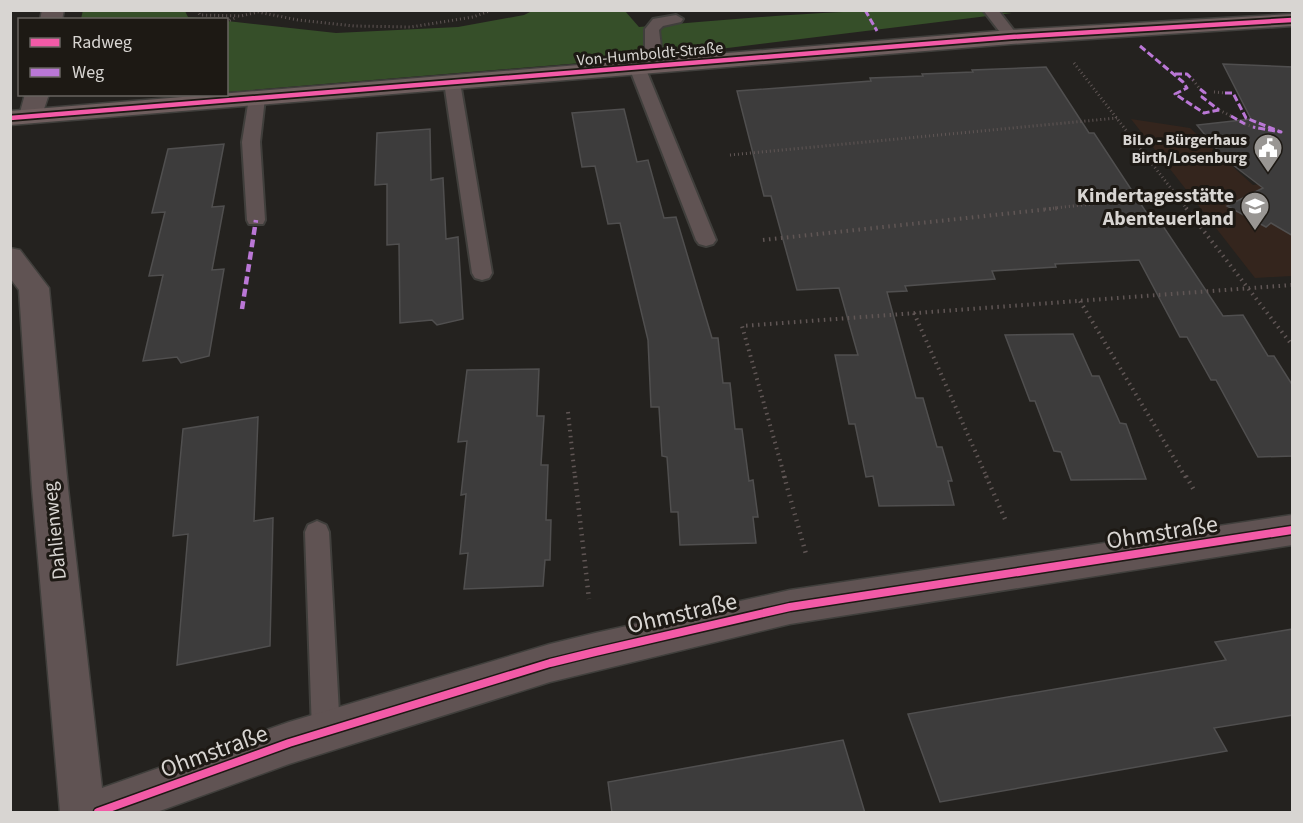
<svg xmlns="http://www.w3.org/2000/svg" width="1303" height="823" viewBox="0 0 1303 823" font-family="'Source Sans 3',sans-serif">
<rect width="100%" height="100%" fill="#24221f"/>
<path fill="#34251d" d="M1131,119L1190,128L1253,185L1292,179V276L1255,278Z"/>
<path fill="#364f29" d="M83,10L185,11L188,17L213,19H81Z
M534,10L625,11L639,27C763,17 887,4 1012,13L655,57L227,92V21L336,33L458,27L524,15Z"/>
<path fill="#3d3c3c" stroke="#504f4f" stroke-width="1.5" d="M1223,64L1293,67V236L1271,223L1266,227L1227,206L1263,188L1224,158L1197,125L1251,119Z
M1046,67L1089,133H1094L1148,215L1155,214L1223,316L1243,315L1268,356H1274L1293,386V456L1258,457L1216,380H1211L1187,337H1180L1139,260L1055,264L1056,267L992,271L995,279L905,286L907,291L887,292L916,398H923L937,447H942L952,481H948L954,505L879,506L873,476L866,477L855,424H849L835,355H858L839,288L797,290L771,196H764L737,91L871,81L870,78L923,76L922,74L973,72L972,70Z
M624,109L637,162L648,160L664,218L676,217L712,338H718L723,383H730L735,429H742L749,481L753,480L758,517H753L756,543L680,545L678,512H671L667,457L662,456L659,407H651L648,340L620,223L608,224L595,166L582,167L572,113Z
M430,129L431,180L443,178L446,239L458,237L463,319L437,325L432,320L400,323L399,244L387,245V184L375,185L377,133Z
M224,144L212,207L224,206L212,270L224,269L209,356L181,363L177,357L143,361L163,275L149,276L165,212L152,213L168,149Z
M1073,334L1092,376H1099L1120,423L1126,424L1146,479L1071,480L1061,452L1054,451L1035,401H1030L1005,335Z
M539,369L537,416H544L541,465H548L546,520H551L550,560H545L543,586L464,589L468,553L460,554L466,494L461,495L467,441L458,442L467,370Z
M258,417L254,521L273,518L270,646L177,665L188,534L173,536L183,429Z
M1293,629V715L1214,728L1227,751L940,802L908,714L1226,660L1215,642Z
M843,740L865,813H612L608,782Z"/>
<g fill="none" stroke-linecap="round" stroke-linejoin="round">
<g stroke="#403f3c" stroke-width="4">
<path id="lane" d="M983,10H998L1019,37L1016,40H1006Z
M676,15L683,19L681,22L663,26L659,30L661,47L666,65L664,68H652L645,47V29L653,19Z
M637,62L645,67L716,240L713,244L706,246L699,244L696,240L629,67Z
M452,77L460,82L492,273L489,278L482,280L475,278L472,273L444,82Z
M257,93L265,98L260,142L265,220L263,224H249L247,220L242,142L249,98Z
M317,521L326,525L329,532L340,731L336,741L326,745L316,741L312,731L305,532L308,525Z"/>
</g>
<g stroke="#403f3c" stroke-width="3">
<path id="street" d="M42,10H64L62,20H40Z
M25,94H49L40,121L31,123L22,121L19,116Z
M10,248L20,250L49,288L68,488L102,788L289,722L550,644L595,633L790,590L1292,515V545L790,624L550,682L289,764L157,812H60L32,488L19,290L10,278Z"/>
</g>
<g stroke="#403f3c" stroke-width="3">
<path id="secondary" d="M1292,14V26L1011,44L10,125V111L1011,30Z"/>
</g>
<path stroke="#605655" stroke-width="3" stroke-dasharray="1 3" stroke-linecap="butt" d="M197,10L200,15L241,16L258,12L298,20L354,26L411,27L473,17L492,10
M226,22L237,17
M1074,63L1187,209
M1193,80L1200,89
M1214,92L1225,93
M1219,110L1231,116
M1245,124L1253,127
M730,155L1117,118
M1045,209L1176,195"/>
<path stroke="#605655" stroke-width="4" stroke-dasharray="1.5 4.5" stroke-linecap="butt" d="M1186,208L1292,345
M763,240L1059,208
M1080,301L1186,478
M914,313L987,478
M568,412L575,478
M785,478L742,326L1292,285"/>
<path stroke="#605655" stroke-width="4.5" stroke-dasharray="1.5 5" stroke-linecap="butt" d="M575,476L589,599
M784,476L806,554
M986,476L1005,519
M1186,476L1195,492"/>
<use href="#lane" fill="#605353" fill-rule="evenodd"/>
<use href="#street" fill="#605353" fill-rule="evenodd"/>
<use href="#secondary" fill="#6f5e5e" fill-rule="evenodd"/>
<path stroke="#ba77d6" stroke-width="3" stroke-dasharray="7 3" stroke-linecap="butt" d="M865,10L877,31
M1140,46L1183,82L1187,88L1175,94L1204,113L1219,110
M1175,74H1187L1193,80
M1200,89L1205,93L1202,97L1219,110
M1225,93H1233L1246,118L1281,132L1253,127
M1231,116L1245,124"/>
<path stroke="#ba77d6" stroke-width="4.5" stroke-dasharray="8 4.5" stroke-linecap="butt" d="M242,309L256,220"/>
<g stroke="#1d1914" stroke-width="8">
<path id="cycleway-far1" d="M10,118L1011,37L1292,20"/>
</g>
<g stroke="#1d1914" stroke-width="11">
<path id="cycleway" d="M98,812L289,743L550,663L595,652L790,607L1292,530"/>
</g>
<use href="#cycleway-far1" stroke="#f35aa7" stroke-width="4.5"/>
<use href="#cycleway" stroke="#f35aa7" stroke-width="8"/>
</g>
<defs>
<g id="civic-pin" transform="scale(1.5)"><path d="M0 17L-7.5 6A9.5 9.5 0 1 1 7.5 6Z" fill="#999693" stroke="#1d1914"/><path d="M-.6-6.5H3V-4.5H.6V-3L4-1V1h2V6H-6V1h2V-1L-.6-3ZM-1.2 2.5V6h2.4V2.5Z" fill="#fff"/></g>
<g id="school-pin" transform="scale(1.5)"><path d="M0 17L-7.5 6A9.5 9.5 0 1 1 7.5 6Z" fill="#999693" stroke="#1d1914"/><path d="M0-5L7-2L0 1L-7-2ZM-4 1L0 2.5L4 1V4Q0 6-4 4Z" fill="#fff"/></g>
</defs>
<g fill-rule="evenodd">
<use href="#civic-pin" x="1268" y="148"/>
<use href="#school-pin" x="1255" y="206"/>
</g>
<g text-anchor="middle" stroke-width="6" stroke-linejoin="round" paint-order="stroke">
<g font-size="16" fill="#d8d5d2" stroke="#1d1914">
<text transform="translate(650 53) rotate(-5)" y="6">Von-Humboldt-Straße</text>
</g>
<g font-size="16" font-weight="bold" fill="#d8d5d2" stroke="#1d1914" text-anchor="end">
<text x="1247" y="145">BiLo - Bürgerhaus<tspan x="1247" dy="18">Birth/Losenburg</tspan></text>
</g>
<g font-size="20" font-weight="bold" fill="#d8d5d2" stroke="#1d1914" text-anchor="end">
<text x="1234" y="202">Kindertagesstätte<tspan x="1234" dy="23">Abenteuerland</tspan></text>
</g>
<g font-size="20" fill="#d8d5d2" stroke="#1d1914">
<text transform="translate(54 531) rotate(-96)" y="7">Dahlienweg</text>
</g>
<g font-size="24" fill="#d8d5d2" stroke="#1d1914">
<text transform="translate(1162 532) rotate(-9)" y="8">Ohmstraße</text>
<text transform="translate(682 613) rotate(-13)" y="8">Ohmstraße</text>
<text transform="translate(214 751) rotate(-20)" y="8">Ohmstraße</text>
</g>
</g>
<rect width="1303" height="823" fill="none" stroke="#d8d5d2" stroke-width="24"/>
<rect x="18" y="18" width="210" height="78" fill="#1d1914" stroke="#686460" stroke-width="1.5"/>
<rect x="30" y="38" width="30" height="9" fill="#f35aa7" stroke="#686460" stroke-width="1.5"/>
<text x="72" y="48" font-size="18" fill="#d8d5d2">Radweg</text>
<rect x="30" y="68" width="30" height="9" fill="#ba77d6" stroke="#686460" stroke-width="1.5"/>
<text x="72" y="78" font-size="18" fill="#d8d5d2">Weg</text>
</svg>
